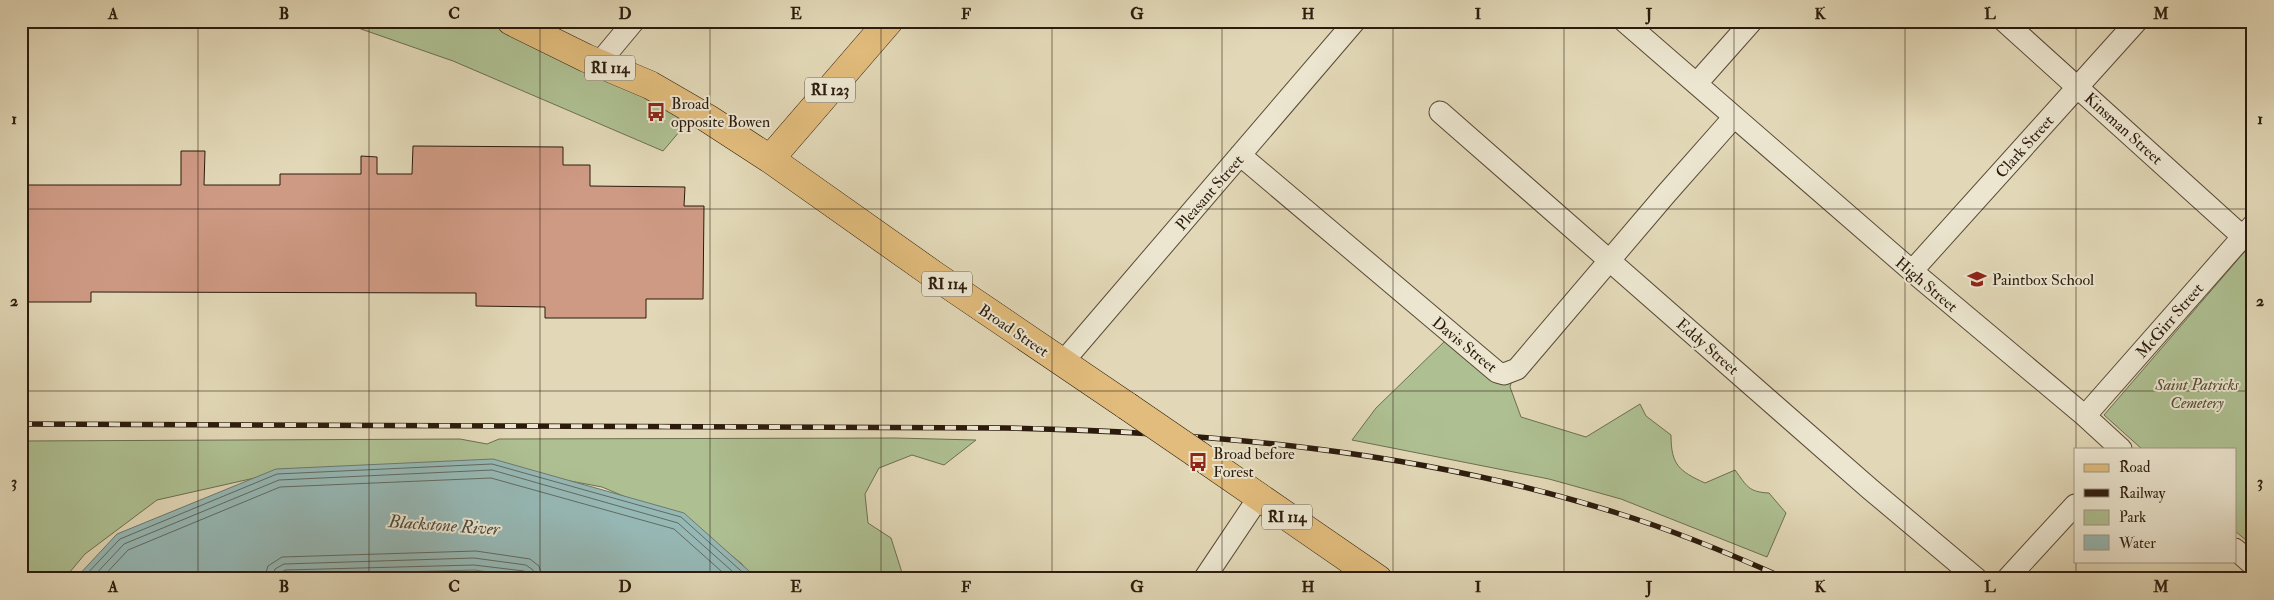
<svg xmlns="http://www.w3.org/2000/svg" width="2274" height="600" viewBox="0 0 2274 600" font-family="'IM FELL Double Pica',serif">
<rect width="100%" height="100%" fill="#e2d8b7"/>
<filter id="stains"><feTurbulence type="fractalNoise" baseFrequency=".004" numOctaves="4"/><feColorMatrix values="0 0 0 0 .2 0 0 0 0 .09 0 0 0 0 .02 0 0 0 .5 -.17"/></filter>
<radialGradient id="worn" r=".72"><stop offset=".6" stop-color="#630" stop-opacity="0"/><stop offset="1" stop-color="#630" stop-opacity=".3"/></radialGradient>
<path fill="#aec092" stroke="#6d6e50" d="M338,21H500L691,118L663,151L453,61Z
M2253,242V546L2235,531V449H2142L2104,415Z
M1445,341L1513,376L1510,387L1521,417L1586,437L1640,404L1646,416L1671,435C1671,465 1679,471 1705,483L1735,470C1747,486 1748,492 1769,493L1786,513L1767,557L1621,499L1549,479L1352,440L1376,408Z
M896,438L976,440L944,465L912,455L879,468L865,494L868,523L891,538L904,579H750L742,564L711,539L661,512L602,487L533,474L268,475L157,500L85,554L64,579H21V441L460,439L487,444L499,439Z
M503,560L490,579H246L264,568Z"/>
<path fill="#96b8b5" stroke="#6c7972" d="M493,459L684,513L758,579H541L474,570L285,575L280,579H75L117,534L276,469Z"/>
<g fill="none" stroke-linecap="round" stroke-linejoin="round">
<path stroke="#616a61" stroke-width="1" d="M82,579L120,539L277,474L492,464L681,517L750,579
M91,579L124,544L279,480L492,470L678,523L741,579
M101,579L128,550L280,487L491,478L674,529L730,579
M264,579L268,566L282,557L476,551L530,559L539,566L543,579
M271,579L275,569L284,564L474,558L526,565L533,570L535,579
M278,579L279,574L285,570L474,565L524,571L528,574L529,579"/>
</g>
<path fill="#cf9a84" stroke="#2c1b0d" d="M413,146L563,147V165H590V186L685,187L684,206H704L703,299H646V318H545V307L476,306V293L91,292V302H21V185H181V151H205L204,185H280V174H361V156L377,157V174H412Z"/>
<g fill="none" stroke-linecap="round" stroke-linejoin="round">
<g stroke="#5a4a38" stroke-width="23">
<path id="minor" d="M1624,21L1912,271L2085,416L2121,449
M2004,21L2243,237
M599,63L634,21
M1697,83L1752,21
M1440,112L1870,489L1977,579
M1240,155L1497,372L1504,374L1517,369L1666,194L1734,117
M1912,271L2137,21
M1062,363L1355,21
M2085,416L2253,225
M2235,549L2253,565
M1204,579L1259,497
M2007,579L2075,505"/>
</g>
<g stroke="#2c1b0d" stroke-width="29">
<path id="major" d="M511,21L586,58L650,85L707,118L770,159L934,275L1127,406
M770,159L889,21
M1197,454L1378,579"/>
</g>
<use href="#minor" stroke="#ece6d0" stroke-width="21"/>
<use href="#major" stroke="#e1bc7c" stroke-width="28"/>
<g stroke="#2c1b0d" stroke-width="5.5">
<path id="rail" d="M21,424L1006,428C1211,432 1421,451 1617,513C1675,531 1731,554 1786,579"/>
</g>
<use href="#rail" stroke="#ece6d0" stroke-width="4" stroke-dasharray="11" stroke-linecap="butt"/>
<g stroke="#2c1b0d" stroke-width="29" stroke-linecap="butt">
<path id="major-bridge" d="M1127,406L1197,454"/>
</g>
<use href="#major-bridge" stroke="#e1bc7c" stroke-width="28"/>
</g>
<path fill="none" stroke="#2c1b0d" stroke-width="1" stroke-opacity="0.55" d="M198,21V579M369,21V579M540,21V579M710,21V579M881,21V579M1052,21V579M1222,21V579M1393,21V579M1564,21V579M1734,21V579M1905,21V579M2076,21V449M21,209H2253M21,391H2253M2076,561V579"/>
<defs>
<g id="bus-bare" transform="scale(1.5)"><path d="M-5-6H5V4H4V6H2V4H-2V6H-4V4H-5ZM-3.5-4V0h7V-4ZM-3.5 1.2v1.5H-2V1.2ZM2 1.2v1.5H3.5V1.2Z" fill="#8f2418" stroke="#ece6d0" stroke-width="2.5" paint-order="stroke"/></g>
<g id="school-bare" transform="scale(1.5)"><path d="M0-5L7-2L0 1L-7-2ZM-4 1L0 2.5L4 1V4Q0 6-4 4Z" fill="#8f2418" stroke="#ece6d0" stroke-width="2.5" paint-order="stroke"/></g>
</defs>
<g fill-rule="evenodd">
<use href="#bus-bare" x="656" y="112"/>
<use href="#school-bare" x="1977" y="279"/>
<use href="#bus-bare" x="1198" y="462"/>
</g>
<g text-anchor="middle" stroke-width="4" stroke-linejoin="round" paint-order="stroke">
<g fill="#ece6d0" stroke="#665848" stroke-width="1">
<rect x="585" y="55.5" width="50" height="25" rx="4"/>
<rect x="805" y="77.5" width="50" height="25" rx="4"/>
<rect x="922" y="271.5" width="50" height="25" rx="4"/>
<rect x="1262" y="504.5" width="50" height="25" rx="4"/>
</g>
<g font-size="15" font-weight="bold" fill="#2c1b0d">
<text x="610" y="73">RI 114</text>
<text x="830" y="95">RI 123</text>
<text x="947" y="289">RI 114</text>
<text x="1287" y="522">RI 114</text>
</g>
<g font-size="16" fill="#2c1b0d" stroke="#ece6d0" text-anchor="start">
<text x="671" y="109">Broad<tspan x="671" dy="18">opposite Bowen</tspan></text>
<text x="1992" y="285">Paintbox School</text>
<text x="1213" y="459">Broad before<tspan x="1213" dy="18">Forest</tspan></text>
</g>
<g font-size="16" fill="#2c1b0d" stroke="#ece6d0">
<text transform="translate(2124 128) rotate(42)" y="6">Kinsman Street</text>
<text transform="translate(2024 146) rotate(-48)" y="6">Clark Street</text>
<text transform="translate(1209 192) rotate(-49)" y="6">Pleasant Street</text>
<text transform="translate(1927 284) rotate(40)" y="6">High Street</text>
<text transform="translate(2169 320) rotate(-49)" y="6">McGirr Street</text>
<text transform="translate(1014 330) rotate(34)" y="6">Broad Street</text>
<text transform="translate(1465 344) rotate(39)" y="6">Davis Street</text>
<text transform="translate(1708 346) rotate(41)" y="6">Eddy Street</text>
</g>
<g font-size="16" font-style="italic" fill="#534d35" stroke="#ece6d0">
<text x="2197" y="390">Saint Patricks<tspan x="2197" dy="18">Cemetery</tspan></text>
</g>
<g font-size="18" font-style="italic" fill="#4c4a3f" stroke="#ece6d0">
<text transform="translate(444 525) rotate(4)" y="6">Blackstone River</text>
</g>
</g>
<rect width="2274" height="600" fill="none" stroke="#e2d8b7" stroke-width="55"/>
<rect x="2074" y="448" width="162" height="115" fill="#ece6d0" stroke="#9f9582"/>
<rect x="2084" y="464" width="25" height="8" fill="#e1bc7c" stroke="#9f9582"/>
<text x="2119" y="472" font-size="15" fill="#2c1b0d">Road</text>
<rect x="2084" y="489" width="25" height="8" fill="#2c1b0d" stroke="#9f9582"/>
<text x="2119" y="498" font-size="15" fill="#2c1b0d">Railway</text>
<rect x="2084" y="510" width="25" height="15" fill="#aec092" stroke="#9f9582"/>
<text x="2119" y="522" font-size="15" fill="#2c1b0d">Park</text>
<rect x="2084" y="535" width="25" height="15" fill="#96b8b5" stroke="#9f9582"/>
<text x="2119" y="548" font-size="15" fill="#2c1b0d">Water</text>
<rect x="28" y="28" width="2218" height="544" fill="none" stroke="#2c1b0d" stroke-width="2"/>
<g font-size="16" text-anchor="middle" font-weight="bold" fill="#2c1b0d">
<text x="113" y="19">A</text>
<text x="284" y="19">B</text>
<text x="454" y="19">C</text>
<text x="625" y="19">D</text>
<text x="796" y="19">E</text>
<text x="966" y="19">F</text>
<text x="1137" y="19">G</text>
<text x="1308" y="19">H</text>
<text x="1478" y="19">I</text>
<text x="1649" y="19">J</text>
<text x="1820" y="19">K</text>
<text x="1990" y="19">L</text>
<text x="2161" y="19">M</text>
<text x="14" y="124">1</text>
<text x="2260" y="124">1</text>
<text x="14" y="306">2</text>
<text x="2260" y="306">2</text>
<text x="14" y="487">3</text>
<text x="2260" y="487">3</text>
<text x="113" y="592">A</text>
<text x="284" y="592">B</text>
<text x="454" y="592">C</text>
<text x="625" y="592">D</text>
<text x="796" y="592">E</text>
<text x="966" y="592">F</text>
<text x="1137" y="592">G</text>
<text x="1308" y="592">H</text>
<text x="1478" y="592">I</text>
<text x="1649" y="592">J</text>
<text x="1820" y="592">K</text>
<text x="1990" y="592">L</text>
<text x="2161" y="592">M</text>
</g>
<rect width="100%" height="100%" filter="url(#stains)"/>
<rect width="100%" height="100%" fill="url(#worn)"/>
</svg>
